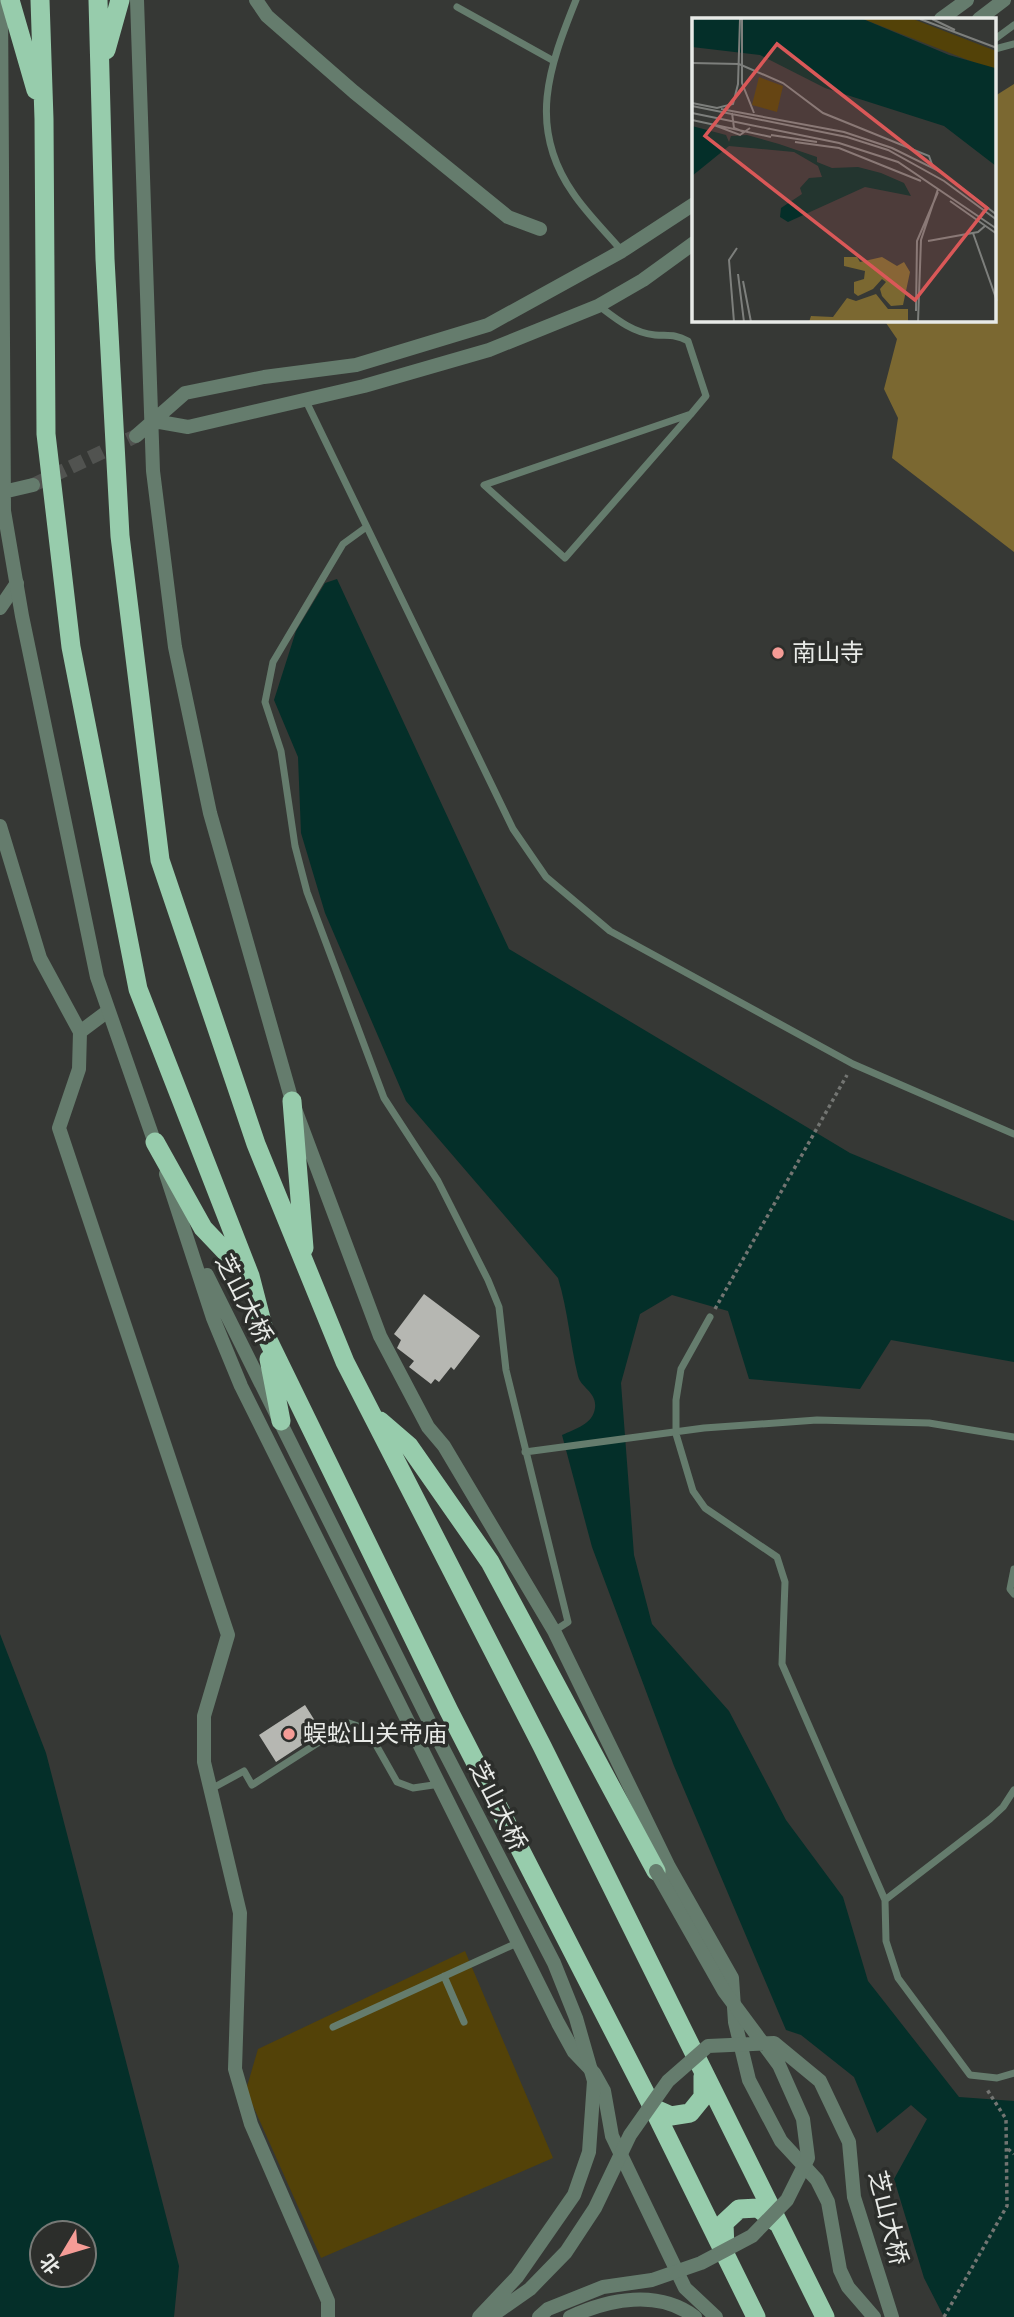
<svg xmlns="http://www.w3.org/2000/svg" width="1014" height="2317" viewBox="0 0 1014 2317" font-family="'Space Grotesk','Noto Sans SC',sans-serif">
<rect width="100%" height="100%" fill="#363835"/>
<path fill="#534208" d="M465,1951L553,2158L321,2258L246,2090L258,2049Z"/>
<path fill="#7b6831" d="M1014,84V552L892,458L898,418L884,389L897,339L884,320H995V96Z"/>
<path fill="#042f29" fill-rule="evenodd" d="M337,579L509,949L850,1153L1014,1221V1362L891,1340L860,1389L749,1379L728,1311L672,1295L640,1314L621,1383L634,1555L652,1624L729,1711L786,1820L843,1897L868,1981L959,2097L1014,2101V2317H944L924,2278L894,2179L927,2119L911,2105L877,2133L854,2077L801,2035L786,2030L674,1766L592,1547L562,1435C575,1429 593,1424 595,1408C597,1392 581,1388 578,1376C570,1343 568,1311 558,1278L406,1101L325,913L301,833L298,757L274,700L296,631L325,583Z
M0,1634L46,1753L179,2266L174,2317H0ZM42,2233H84V2275H42Z"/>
<path fill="#b6b7b2" d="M424,1294L480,1336L454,1370L451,1367L439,1382L435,1379L431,1384L409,1367L414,1361L397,1348L401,1340L394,1334Z
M305,1705L322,1732L276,1762L259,1735Z"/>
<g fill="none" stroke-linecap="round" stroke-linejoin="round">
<path stroke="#515350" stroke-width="14" stroke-dasharray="14 7" stroke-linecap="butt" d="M33,485L136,436"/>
<path stroke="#737572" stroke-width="3.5" stroke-dasharray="3.5 3.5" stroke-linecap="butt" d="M715,1309L847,1075
M1008,2149L1014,2154
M944,2317L1007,2206L1006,2119L986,2088"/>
<path stroke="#657c6d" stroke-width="7" d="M576,0C549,67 527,127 573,193C587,214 606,232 622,251
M457,7L552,60
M995,39L1014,25
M995,49L1014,44
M599,306C616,319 633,333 655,335C669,336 675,334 688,341L706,396L691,414L565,558L484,485L691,414
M305,399L513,829L546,877L610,931L853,1064L1014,1134
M365,528L343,544L273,662L265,702L281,751L295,846L307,892L384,1098L438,1181L488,1280L499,1307L506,1370L568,1622L554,1631
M710,1317L681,1369L676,1400V1434L693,1491L705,1508L777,1557L785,1582L782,1664L885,1900L886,1941L898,1978L970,2075L997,2078L1014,2073
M525,1452L704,1428L817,1420L929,1423L1014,1437
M1014,1569L1010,1589L1014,1594
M211,1789L244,1771L252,1785L349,1723L367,1729L397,1782L413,1788L440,1784
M885,1900L990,1819L1003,1807L1014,1790
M444,1976L464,2022
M333,2027L519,1942"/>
<path stroke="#657c6d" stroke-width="14" d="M256,0L267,16L354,92L508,217L540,229
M0,608L17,583
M0,826L40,958L80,1032L79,1069L59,1128L228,1635L204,1716V1762L240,1913L235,2069L251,2124L328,2301V2317
M80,1032L108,1011"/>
<path stroke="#657c6d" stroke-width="14" d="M1,0L4,511L22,616L97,977L158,1152
M137,0L153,471L175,647L210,813L292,1101L380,1336L428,1427L444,1446L554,1631L669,1867L732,1978L735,2022L749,2080L781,2141L817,2180L828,2202L840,2270L848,2287L874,2317
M941,19L967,0
M979,19L1004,0
M154,421L188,427L364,386L489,350L598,306L643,280L694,243
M136,436L185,393L264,377L356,365L488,325L622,251L694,204
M3,492L33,485
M166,1174L213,1318L241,1386L558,2023L574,2052L594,2073L604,2091L612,2136L685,2288L716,2317
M207,1275L436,1735
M570,2317C609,2299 658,2289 695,2317"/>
<path stroke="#97ccac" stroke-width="19" d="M10,0L36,90
M40,0L44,119L46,434L71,647L138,989L250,1276L265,1334L449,1711L653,2108L756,2317
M98,0L105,259L120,536L160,860L256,1144L345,1362L542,1746L825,2317
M106,50L120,0
M292,1101L304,1248
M155,1142L203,1228L243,1270
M269,1359L281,1421
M380,1421L409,1446L490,1562L656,1871
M653,2108L671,2116L690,2113L703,2097V2076
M725,2249L724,2223L739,2209L758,2208L776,2222"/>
<path stroke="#657c6d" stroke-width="14" d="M436,1735L554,1963L576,2018L594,2081L589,2152L574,2195L517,2277L479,2317
M490,2317L530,2289L566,2252L595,2208L630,2135L668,2081L708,2046L774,2043L820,2081L849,2142L854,2197L892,2317
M539,2317L548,2309L603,2287L652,2280L701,2263L752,2236L787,2200L808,2158L803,2119L779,2065L724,1991L656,1871"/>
</g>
<g fill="#f59c96" stroke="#2c2e2b" stroke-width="2.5">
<circle cx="778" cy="653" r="7"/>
<circle cx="289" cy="1734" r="7"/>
</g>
<g text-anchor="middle" stroke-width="7" stroke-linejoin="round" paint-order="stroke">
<g font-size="24" fill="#e8eae7" stroke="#2c2e2b" text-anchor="start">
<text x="792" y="661">南山寺</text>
<text x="303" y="1742">蜈蚣山关帝庙</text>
</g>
<g font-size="24" fill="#e8eae7" stroke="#2c2e2b">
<text transform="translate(244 1299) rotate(63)" y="8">芝山大桥</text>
<text transform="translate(498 1806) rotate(63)" y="8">芝山大桥</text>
<text transform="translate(888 2218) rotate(76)" y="8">芝山大桥</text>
</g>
</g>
<g transform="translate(692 18)">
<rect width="304" height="304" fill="#363835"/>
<path d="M171,1H221L304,33V53ZM67,59L91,68L85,94L60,87Z" fill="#534208"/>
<path d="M152,239H165L168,244L190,239L205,248L212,244L218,254L211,287L199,288L190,278L188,271L194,264L190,261L181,271L166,278L162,275V264L172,261L173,253L152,248ZM184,276L196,291H216V303L117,304L119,298L141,299L155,280L164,283Z" fill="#7b6831"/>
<path d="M0,1H171L257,37L303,50L304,148L252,108L133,70L68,37L0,29ZM0,108L34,117L37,124L39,118L55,117L87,126L125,139V144L140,150L166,149L189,155L212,165L219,178L173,169L96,204L88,199L89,190L110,176L108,170L117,160L130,159L126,148L102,134L37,128L0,158Z" fill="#042f29"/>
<path fill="none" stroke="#7d7f7c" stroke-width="2" d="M50,1V65L62,95M228,1L305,30M240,1L263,12M0,45L47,46L91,65L131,95L237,138L241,149M0,85L25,90L41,86L46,66L48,1M0,88L155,119L196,132L252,163L305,202M29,91L152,114L200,130L249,154L305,197M0,95L147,125L206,144L305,211M40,95L42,110L52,114M0,102L79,119M22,107L48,117L58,110M79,117L125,124M103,124L147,130L229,163M258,183L305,216M281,215L305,283M236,223L286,214L293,208M46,256L52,304M51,263L59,304M224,293L225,223L246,174M42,304L37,242L45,230M226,304L229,222L246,171"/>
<path fill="#da5858" fill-opacity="0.15" stroke="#da5858" stroke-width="3.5" d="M85,26L295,190L223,282L13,118Z"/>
<rect width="304" height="304" fill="none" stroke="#e8eae7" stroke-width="3.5"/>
</g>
<g transform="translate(63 2254) rotate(232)"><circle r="33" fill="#2c2e2b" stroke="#777976" stroke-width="2"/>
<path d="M0-5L12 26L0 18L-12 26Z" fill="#f59c96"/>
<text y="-10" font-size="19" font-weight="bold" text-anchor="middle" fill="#e8eae7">北</text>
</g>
</svg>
